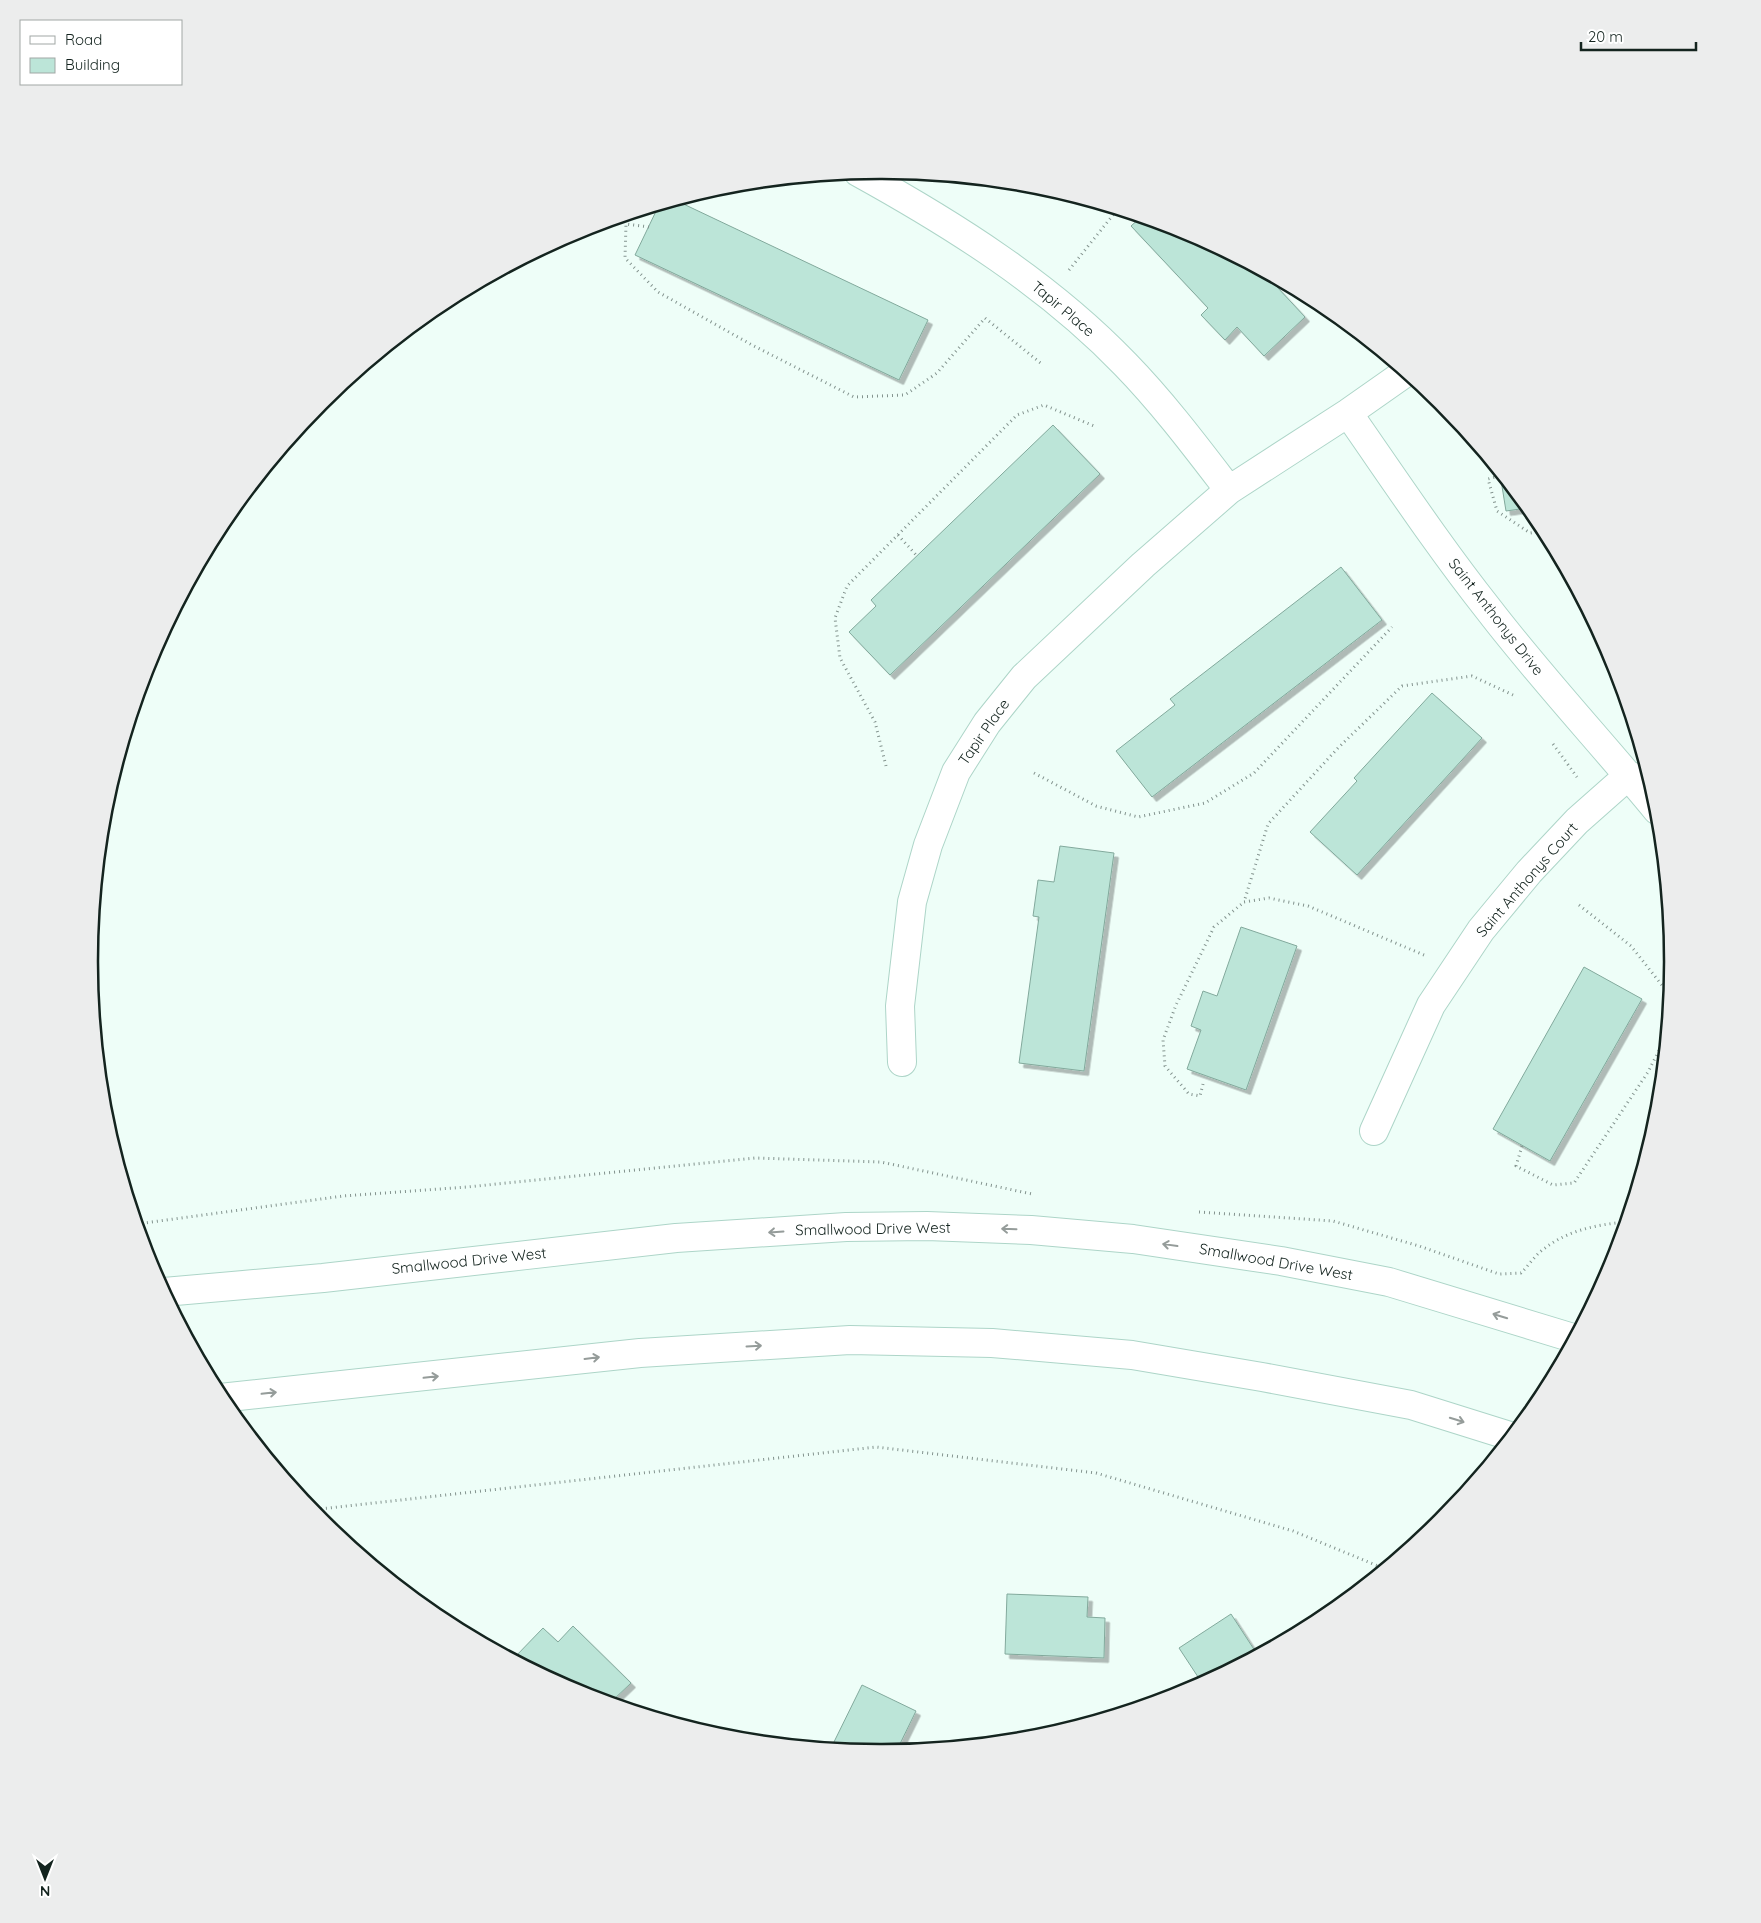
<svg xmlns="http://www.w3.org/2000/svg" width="1761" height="1923" viewBox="0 0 1761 1923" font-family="Quicksand,sans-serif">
<defs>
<filter id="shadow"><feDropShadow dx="4.5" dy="4.5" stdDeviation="0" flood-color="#0004"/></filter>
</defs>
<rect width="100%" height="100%" fill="#eefef8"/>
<path fill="#bce5d8" stroke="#82a99c" filter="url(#shadow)" d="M675,200L928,320L899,380L635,255L659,205Z
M1141,217L1184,230L1264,273L1305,317L1264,356L1237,327L1225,340L1201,315L1208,308L1131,226Z
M1053,425L1100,474L890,675L849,632L876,606L871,600Z
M1500,474L1527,508L1506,511Z
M1341,567L1382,620L1152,797L1116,751L1175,705L1170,699Z
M1432,693L1482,738L1357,875L1310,832L1357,781L1354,778Z
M1060,846L1114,853L1084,1071L1019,1063L1039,917L1033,916L1038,880L1054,882Z
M1241,927L1297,946L1246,1090L1187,1069L1201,1030L1191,1026L1203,991L1217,996Z
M1584,967L1642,999L1550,1161L1493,1129Z
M1007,1594L1088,1597L1087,1617L1105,1618L1104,1658L1005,1654Z
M1231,1614L1257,1654L1202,1683L1179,1648Z
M573,1626L631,1683L611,1702L612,1703L577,1693L514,1658L543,1628L558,1642Z
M862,1685L916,1711L896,1752L880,1753L831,1748Z"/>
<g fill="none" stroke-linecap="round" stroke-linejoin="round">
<g stroke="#add5c8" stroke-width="30">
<path id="street" d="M858,172C954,225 1049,285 1125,364C1163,403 1196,447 1229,490
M1348,413C1394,479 1439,547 1489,610C1542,679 1602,743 1657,810
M902,1062L900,1006L912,902L928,845L956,772L987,723L1024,677L1143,565L1229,490L1348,413L1405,373
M1374,1131L1431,1005L1481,930L1529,872L1577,821L1629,775"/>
</g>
<g stroke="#add5c8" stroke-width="30">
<path id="secondary" d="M164,1292L323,1278L676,1238L846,1227L927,1226L1031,1230L1133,1239L1281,1261L1389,1282L1573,1338
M220,1398L640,1353L850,1340L992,1343L1132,1355L1262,1377L1411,1405L1510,1436"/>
</g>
<path stroke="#83938e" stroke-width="3" stroke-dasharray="1 4" stroke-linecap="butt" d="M649,227L626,224L625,258L658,292L752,345L854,397L905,395L937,373L985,318L1043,365
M1069,270L1117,210
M1337,317L1355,338L1359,335
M1499,476L1488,479L1497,511L1530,533L1544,531
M898,535L917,556
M1553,744L1577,777
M886,766L875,722L840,658L835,618L847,586L1017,415L1044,405L1094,426
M1034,773L1096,806L1138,817L1205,803L1254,773L1392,627
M1579,905L1631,946L1665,989L1667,1014
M1424,955L1308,906L1269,898L1244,902L1268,824L1338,748L1402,686L1472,676L1513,695
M1203,1084L1200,1096L1189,1094L1165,1066L1163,1040L1176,1005L1214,927L1244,902
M1522,1146L1516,1166L1553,1185L1574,1183L1648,1072L1665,1039
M1199,1212L1333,1221L1419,1246L1499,1274L1521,1273C1529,1265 1536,1254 1545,1248C1569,1230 1596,1225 1625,1222
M137,1224L343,1196L467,1187L755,1158L881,1162L1032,1194
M311,1510L876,1447L1096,1473L1293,1531L1383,1568"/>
<use href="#street" stroke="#fff" stroke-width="28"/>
<use href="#secondary" stroke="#fff" stroke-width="28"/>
</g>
<defs><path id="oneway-shaft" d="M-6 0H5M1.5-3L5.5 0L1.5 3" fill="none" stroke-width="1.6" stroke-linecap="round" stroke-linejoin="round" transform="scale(1.25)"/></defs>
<g stroke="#959c9a">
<use href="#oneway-shaft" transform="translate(1009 1229) rotate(-178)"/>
<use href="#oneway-shaft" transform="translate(776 1232) rotate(176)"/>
<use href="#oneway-shaft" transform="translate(1170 1245) rotate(-172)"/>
<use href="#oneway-shaft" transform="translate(1500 1316) rotate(-163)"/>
<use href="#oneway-shaft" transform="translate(754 1346) rotate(-3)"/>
<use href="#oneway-shaft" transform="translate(592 1358) rotate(-7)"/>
<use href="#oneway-shaft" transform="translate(431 1377) rotate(-6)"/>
<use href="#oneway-shaft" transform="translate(269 1393) rotate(-6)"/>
<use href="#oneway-shaft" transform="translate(1457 1420) rotate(17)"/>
</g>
<g text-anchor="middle" stroke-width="4" stroke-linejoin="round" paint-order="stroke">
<g font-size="15" fill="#14241f" stroke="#fff">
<text transform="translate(1063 309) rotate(40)" y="5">Tapir Place</text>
<text transform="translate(1496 617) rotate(52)" y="5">Saint Anthonys Drive</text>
<text transform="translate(984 732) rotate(-55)" y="5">Tapir Place</text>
<text transform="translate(1527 880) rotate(-49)" y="5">Saint Anthonys Court</text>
<text transform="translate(873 1229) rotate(-1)" y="5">Smallwood Drive West</text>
<text transform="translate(469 1261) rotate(-6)" y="5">Smallwood Drive West</text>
<text transform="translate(1276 1262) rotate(10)" y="5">Smallwood Drive West</text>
</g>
</g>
<path d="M0 0H1761V1923H0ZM880 179H882A782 782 0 0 1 1664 961V962A782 782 0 0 1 882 1744H880A782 782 0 0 1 98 962V961A782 782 0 0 1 880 179Z" fill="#eceded" fill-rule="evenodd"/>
<path fill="none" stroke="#14241f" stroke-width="2.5" d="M880 179H882A782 782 0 0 1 1664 961V962A782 782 0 0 1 882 1744H880A782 782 0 0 1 98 962V961A782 782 0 0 1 880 179Z"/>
<rect x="20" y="20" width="162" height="65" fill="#ffffff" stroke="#a1a7a5"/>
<rect x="30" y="36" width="25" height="8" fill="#ffffff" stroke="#a1a7a5"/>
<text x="65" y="45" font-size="15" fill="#14241f">Road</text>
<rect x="30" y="58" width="25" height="15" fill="#bce5d8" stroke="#a1a7a5"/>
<text x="65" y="70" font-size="15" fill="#14241f">Building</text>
<g transform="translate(45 1878) rotate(180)" stroke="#ffffff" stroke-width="4" paint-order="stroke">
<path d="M0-4L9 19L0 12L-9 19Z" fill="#14241f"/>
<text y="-8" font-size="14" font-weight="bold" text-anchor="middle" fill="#14241f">N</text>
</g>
<path d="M1581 42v8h115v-8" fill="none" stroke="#14241f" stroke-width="2.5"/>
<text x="1588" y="42" font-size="15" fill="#14241f" stroke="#ffffff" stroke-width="4" paint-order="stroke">20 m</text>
</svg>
